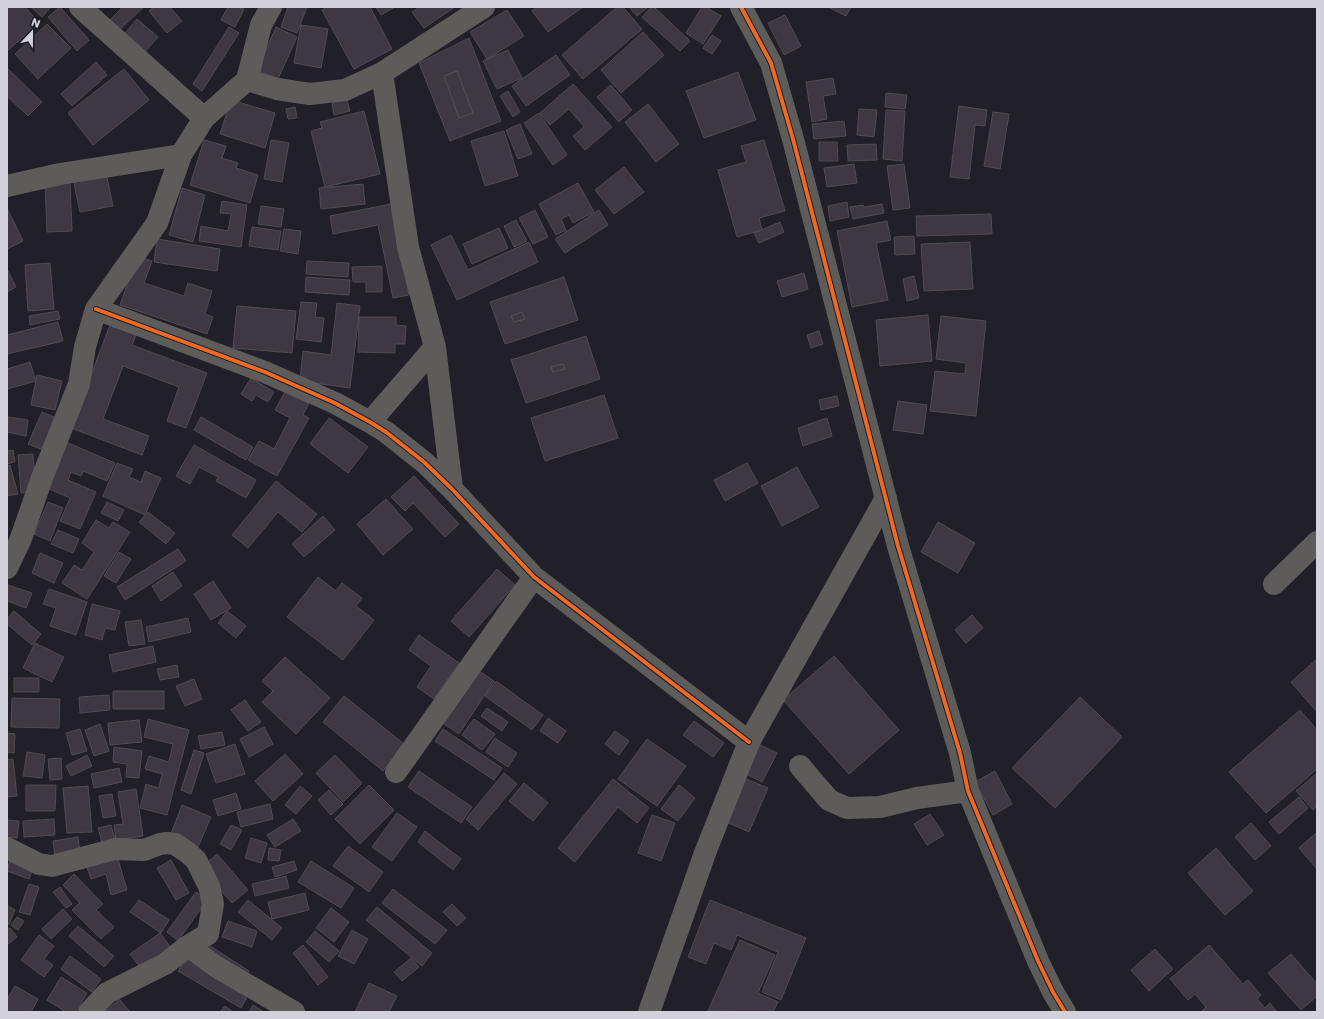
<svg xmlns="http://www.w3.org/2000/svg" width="1324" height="1019" viewBox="0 0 1324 1019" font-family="Poppins,sans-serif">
<rect width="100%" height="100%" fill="#212028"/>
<path fill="#3e3842" stroke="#4e4b51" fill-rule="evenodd" d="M7,7H25L39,23L7,51Z
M31,7H51L42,17Z
M60,7L89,40L77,51L48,17Z
M123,7H144L118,31L109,21Z
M154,7H170L182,21L167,33L149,11Z
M228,7H239L244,9L235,27L221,20Z
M288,7H307L297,33L281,27Z
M327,7H370L392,49L354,69L322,10Z
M376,7H395L381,15Z
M420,7H455L424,28L412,12Z
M537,7H583L548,32L532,11Z
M617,7H623L642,29L583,79L562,55Z
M629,7H648L637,16Z
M651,7H654L690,41L680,51L642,17Z
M702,7H706L721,16L703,44L686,33Z
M828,7H851L846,16Z
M507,10L524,36L487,59L470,32Z
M785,15L801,46L784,55L768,23Z
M137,19L158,37L141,56L121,38Z
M47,24L71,48L38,79L15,54Z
M301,25L328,29L321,68L294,63Z
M229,27L239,33L202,91L193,84Z
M276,27L297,37L278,79L257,70Z
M643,32L664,55L621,93L601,70Z
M712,35L721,41L712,54L703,48Z
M469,38L501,121L450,141L419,63ZM457,71L473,113L459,118L444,76Z
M508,50L522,78L497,89L483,61Z
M556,55L570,75L526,106L512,86Z
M96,62L107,75L72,106L61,94Z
M7,68L42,102L28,116L7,96Z
M124,69L149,100L93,145L68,113Z
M457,71L473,113L459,118L444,76Z
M738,72L756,120L704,138L686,91Z
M833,78L836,94L823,96L827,119L812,122L806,82Z
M573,84L612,127L585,150L573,136L584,127L569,109L550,125L540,113Z
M611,85L632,110L619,122L597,97Z
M508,91L520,112L513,117L500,96Z
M886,93L907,95L905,109L885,107Z
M231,100L275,113L265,148L220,134Z
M347,100L350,111L334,115L332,103Z
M648,104L679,144L656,162L625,122Z
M959,106L987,110L985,126L975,125L969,179L950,177Z
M295,107L297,118L288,119L286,109Z
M859,109L877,110L874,137L857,135Z
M886,110L905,111L902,161L883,159Z
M364,111L380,174L325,187L311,131L322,128L320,122Z
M993,112L1009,114L1000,169L984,166Z
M539,113L567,155L553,165L524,123Z
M844,121L846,136L814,139L812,124Z
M520,124L532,154L518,159L506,130Z
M504,131L518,176L485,186L471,141Z
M204,140L226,146L222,158L238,163L236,168L258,175L250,203L190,185Z
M271,140L289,143L282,182L264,179Z
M764,140L785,211L759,218L762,230L737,237L718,170L746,162L741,146Z
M819,142H837L838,161H819Z
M876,144L877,160L848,161L847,145Z
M854,164L857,183L827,187L824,168Z
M904,164L910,208L893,210L887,166Z
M624,167L644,192L614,214L595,190Z
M106,172L113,206L80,212L73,179Z
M45,183H70L72,231L47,232Z
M578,183L594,212L573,223L569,215L561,219L566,230L556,235L539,204Z
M363,184L365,204L321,209L319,188Z
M182,188L205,195L193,242L169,235Z
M222,201L247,205L241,247L199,241L201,226L228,231L231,214L220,213Z
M847,202L849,217L830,221L828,206Z
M391,204L409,295L393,298L378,225L333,234L330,216Z
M882,204L884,213L853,219L850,207L863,205L864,207Z
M261,206L284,209L281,227L258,224Z
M7,208L23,241L7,249Z
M535,210L548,237L533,244L519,218Z
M599,210L608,225L565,253L555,239Z
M991,214L992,234L917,236L916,216Z
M516,220L527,241L514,247L504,226Z
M887,221L891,240L876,243L888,300L852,307L837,231Z
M780,222L784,232L759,243L754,233Z
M252,227L281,231L278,250L249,246Z
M499,228L508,248L472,264L463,244Z
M284,229L301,231L298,254L280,251Z
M451,235L468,270L529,242L538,262L457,300L431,245Z
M914,236L915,254L895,255L894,237Z
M157,239L220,249L217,271L154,262Z
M970,242L973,289L924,291L921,244Z
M137,256L152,261L144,283L184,296L188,283L212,291L205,314L213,317L207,334L120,305Z
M307,261L349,263L348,277L306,274Z
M50,263L54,309L28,311L25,265Z
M382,266V292H366V282H353L352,267Z
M7,269L16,287L7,292Z
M804,273L808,289L782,297L777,281Z
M914,276L919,298L907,301L903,279Z
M306,277L350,280L349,295L305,292Z
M564,277L578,320L505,344L490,302ZM522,312L525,319L514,322L511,316Z
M301,302L317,303L315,317L324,318L321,342L296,339Z
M337,303L360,306L350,388L300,381L303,351L331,355Z
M237,306L296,311L292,353L233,348Z
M58,311L60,319L30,325L29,316Z
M522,312L525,319L514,322L511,316Z
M928,315L932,361L880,366L876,320Z
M941,316L986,321L976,416L930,411L935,371L965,374L966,363L936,359Z
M359,317H396V325L406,326L405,344H395V353L358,352Z
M58,322L63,341L7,354V335Z
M110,325L136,335L132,345L207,373L186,428L167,421L179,387L123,366L103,419L149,436L142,455L71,428Z
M819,331L823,344L811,348L807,335Z
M586,336L600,379L526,403L511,360ZM563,364L565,369L553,372L551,367Z
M30,362L36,381L7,389V369Z
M563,364L565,369L553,372L551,367Z
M37,375L62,381L55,410L31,405Z
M251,378L274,392L268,402L256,395L252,401L241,394Z
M286,390L309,403L303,415L309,418L277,476L248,460L259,441L274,449L290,418L275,410Z
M604,395L618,438L545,461L531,418Z
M837,396L839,406L821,410L819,400Z
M898,401L927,405L923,434L893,430Z
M42,412L56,418L43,450L28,444Z
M8,417L28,420L26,436L7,432Z
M201,417L253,447L246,460L194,430Z
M329,418L368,447L348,473L310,444Z
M827,418L832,436L803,446L798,428Z
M66,442L115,463L107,481L83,471L81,476L71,472L68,480L96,492L80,529L60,521L70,498L47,488Z
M194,445L256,480L246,498L216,481L218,477L199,467L190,484L176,476Z
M13,450L15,462L7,464V451Z
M33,454L36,492L21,493L18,455Z
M117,463L133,469L129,477L141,482L145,471L161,478L145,515L103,496Z
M747,463L758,483L725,501L714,480Z
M10,465L18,494L7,496V466Z
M797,467L819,507L782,526L761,486Z
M414,476L459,524L445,537L413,503L405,511L391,497Z
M276,481L317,514L302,532L278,512L248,548L232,535Z
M386,499L413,529L383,555L357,524Z
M48,502L63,508L50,541L34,534Z
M107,502L124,510L118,521L101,513Z
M148,512L175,533L166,544L139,522Z
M323,516L335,530L304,557L292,544Z
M96,520L109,528L113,522L130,532L87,599L62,583L74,565L82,570L94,552L82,543Z
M938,522L975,543L958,573L921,552Z
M58,530L79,539L73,553L51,544Z
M178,549L186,561L125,600L117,587Z
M119,552L131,559L116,583L104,576Z
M40,553L63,563L54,583L32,573Z
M497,569L515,585L469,637L451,621Z
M173,572L182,586L161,601L152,586Z
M318,577L336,591L342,583L362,598L356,606L374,620L343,660L287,617Z
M213,581L231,608L211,620L194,594Z
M8,585L32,593L26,608L7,601Z
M49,589L87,602L76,635L50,626L56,608L43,604Z
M92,604L120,611L115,630L105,628L102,640L85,635Z
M14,611L41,634L32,645L7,624V619Z
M227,611L246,626L236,638L218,623Z
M972,615L983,628L966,643L955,630Z
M188,618L191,632L149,642L146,627Z
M141,620L145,644L129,646L125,622Z
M419,635L459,663L434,699L417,687L431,666L409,650Z
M35,643L64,657L52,682L23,668Z
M153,646L156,662L113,672L109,655Z
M834,656L899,730L849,774L783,700Z
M285,657L330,698L296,734L262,702L273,691L262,681Z
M1317,659V712L1291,682Z
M177,665L179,677L160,680L157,669Z
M479,671L494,681L459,734L444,724Z
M14,678H39V692H14Z
M194,679L202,699L185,706L176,686Z
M496,681L543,715L532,730L485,696Z
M113,691H164V709H113Z
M109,695L110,710L80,713L79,697Z
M344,696L404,744L383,771L323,722Z
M1080,697L1122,737L1055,808L1012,768Z
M12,698L60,699L59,728L11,727Z
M245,700L261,722L248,731L231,710Z
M487,708L508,722L502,731L481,716Z
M1300,710L1317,730V769L1266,813L1229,772Z
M548,718L566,731L558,743L540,731Z
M148,719L189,730L167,815L140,808L146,784L159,788L162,774L145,769L149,756L169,762L173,744L144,737Z
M474,719L495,734L482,750L462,735Z
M139,720L142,742L110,745L108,723Z
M694,721L724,743L713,757L683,735Z
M100,724L109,751L94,756L85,730Z
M264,727L273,744L249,757L240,739Z
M80,729L87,751L72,755L66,733Z
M443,729L502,768L494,780L435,741Z
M615,731L629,741L619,755L605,744Z
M222,732L225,745L201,749L198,736Z
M7,733L15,734L14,753L7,752Z
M495,738L517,753L508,767L486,752Z
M647,739L686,766L657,806L618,779Z
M235,744L245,774L216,783L206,754Z
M760,745L777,753L762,782L746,774Z
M114,747L142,751L139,778L126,777L127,764L113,762Z
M194,750L204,753L191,794L181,790Z
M27,752L45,755L42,778L23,776Z
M285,754L303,774L273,801L255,781Z
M87,755L92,766L71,776L66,766Z
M335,755L362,783L343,802L316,773Z
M61,758L62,779L50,780L48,759Z
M13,759L17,796L7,797V760Z
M119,768L122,782L94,788L91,774Z
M419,771L472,807L461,823L408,787Z
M995,771L1012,804L993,815L975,782Z
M504,773L517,784L478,830L466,819Z
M1317,773V806L1313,810L1296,791Z
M741,777L768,788L749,832L722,820Z
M613,779L649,808L637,823L618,807L575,862L558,848Z
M524,783L548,803L533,821L509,801Z
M26,785H56L55,811H26Z
M369,785L394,810L360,844L335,819Z
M679,785L695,798L678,821L661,809Z
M88,786L92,832L67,833L63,788Z
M300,786L312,796L296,814L285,805Z
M136,789L143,836L116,840L114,825L123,824L118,792Z
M329,790L343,804L331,815L318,800Z
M236,793L241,809L218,816L213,800Z
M112,794L116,816L103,818L99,796Z
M1299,797L1308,808L1279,834L1269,822Z
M270,804L273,819L241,827L237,812Z
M182,805L211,817L198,847L170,836Z
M397,813L417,827L392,861L372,847Z
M930,814L944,835L927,845L914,824Z
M652,815L675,823L661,861L638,853Z
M54,819L55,835L24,837L23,821Z
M293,819L301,831L275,847L267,835Z
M7,820L19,821L17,838L7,837Z
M1251,823L1271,846L1255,860L1235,837Z
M111,825L116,843L103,846L98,828Z
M231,825L242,830L231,850L220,844Z
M425,831L461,859L453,870L418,842Z
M1317,832V869L1299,848Z
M78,837L80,852L55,857L53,841Z
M251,838L267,843L261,863L245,858Z
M348,846L383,872L369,892L333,866Z
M269,848L281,850L279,861L268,860Z
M1216,848L1253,891L1225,915L1188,873Z
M116,852L127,890L111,895L106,874L91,879L85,861Z
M217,854L248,890L232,903L201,868Z
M11,857L34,865L29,879L7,871Z
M171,860L189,893L176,900L157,868Z
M294,861L297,870L275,877L272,867Z
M311,861L354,888L341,908L298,882Z
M74,874L103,904L96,910L114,927L101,939L72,910L80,903L63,885Z
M286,876L289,888L255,896L252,884Z
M29,884L39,887L30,915L19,912Z
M60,887L72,904L66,908L53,892Z
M393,889L447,930L435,944L382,903Z
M196,892L207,900L178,941L167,932Z
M305,893L309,910L272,919L268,902Z
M139,900L169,920L161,933L130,912Z
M248,900L282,928L272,940L238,912Z
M710,900L806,938L781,1000L762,992L778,952L737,935L731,950L714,943L706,964L688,957Z
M452,904L466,918L457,926L443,912Z
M8,906L15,910L9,924H7V908Z
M377,907L432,953L422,966L366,920Z
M331,908L349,922L334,942L316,928Z
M63,909L72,919L51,939L42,929Z
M17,917L24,921L18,930L11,925Z
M228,921L257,931L252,947L222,937Z
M78,926L114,956L104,967L69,936Z
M10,928L17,937L7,945V930Z
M352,930L368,939L354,964L338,956Z
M315,931L339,951L329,962L306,942Z
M160,933L172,949L142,970L130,954Z
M39,935L54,946L44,959L53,965L44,977L21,960Z
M740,940L775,955L758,993L778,1002L773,1012L708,1011Z
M204,942L249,971L244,979L199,950Z
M303,945L328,977L318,985L293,953Z
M1209,945L1243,984L1248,980L1261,995L1257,999L1265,1008L1270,1003L1277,1012H1201L1206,1007L1195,994L1188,1000L1170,979Z
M1155,949L1173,969L1149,991L1131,970Z
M1291,954L1317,984V996L1301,1010L1268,973Z
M188,955L250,991L241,1008L178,971Z
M70,956L101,979L92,992L61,969Z
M411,958L419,967L402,981L394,972Z
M61,977L87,993L76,1012H66L47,1000Z
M369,983L397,996L389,1012H355Z
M15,986L38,999L31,1012H7V999Z
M119,999L130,1012H105Z
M253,1005L264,1012H249Z
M225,1006L233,1012H220Z"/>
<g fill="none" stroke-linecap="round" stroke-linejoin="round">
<path stroke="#5d5c5b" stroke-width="22" d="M80,7L204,118
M741,7L771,63L793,139L898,546L960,753L968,791L1038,961L1053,992L1065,1012
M382,73L408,247L435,347L452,489
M247,80L277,89L310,94L345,90L382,73L484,7
M7,186L60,174L181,155
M96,309L265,372L335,403L370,422L386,432L424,462L452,489L534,577L749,742
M370,422L435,347
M7,568L20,541L42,478L79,384L85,347L96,309L157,223L181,155L204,118L247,80L261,25L271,7
M1274,584L1317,542
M800,766L829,800L847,808L880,807L917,798L968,791
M396,772L534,577
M7,848L39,864L52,866L115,849L144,850L160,844L167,843L175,844L187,852L196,860L209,886L213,904L208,934L188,946L165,964L107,993L89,1012
M188,946L215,966L294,1012
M649,1012L705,853L749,742L886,498"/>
<g stroke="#1e1c2b" stroke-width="6">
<path id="cycleway" d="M741,7L771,63L793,139L898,546L960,753L968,791L1038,961L1053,992L1065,1012
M96,309L265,372L335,403L370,422L386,432L424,462L452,489L534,577L749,742"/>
</g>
<use href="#cycleway" stroke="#ed6a23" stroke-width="4"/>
</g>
<rect width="1324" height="1019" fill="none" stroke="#d3d2dc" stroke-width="16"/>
<g transform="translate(32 32) rotate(22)" stroke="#1e1c2b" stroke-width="3" paint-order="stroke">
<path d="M0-3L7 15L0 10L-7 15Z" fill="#d3d2dc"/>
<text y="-6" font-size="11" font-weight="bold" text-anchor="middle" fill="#d3d2dc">N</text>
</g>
</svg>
